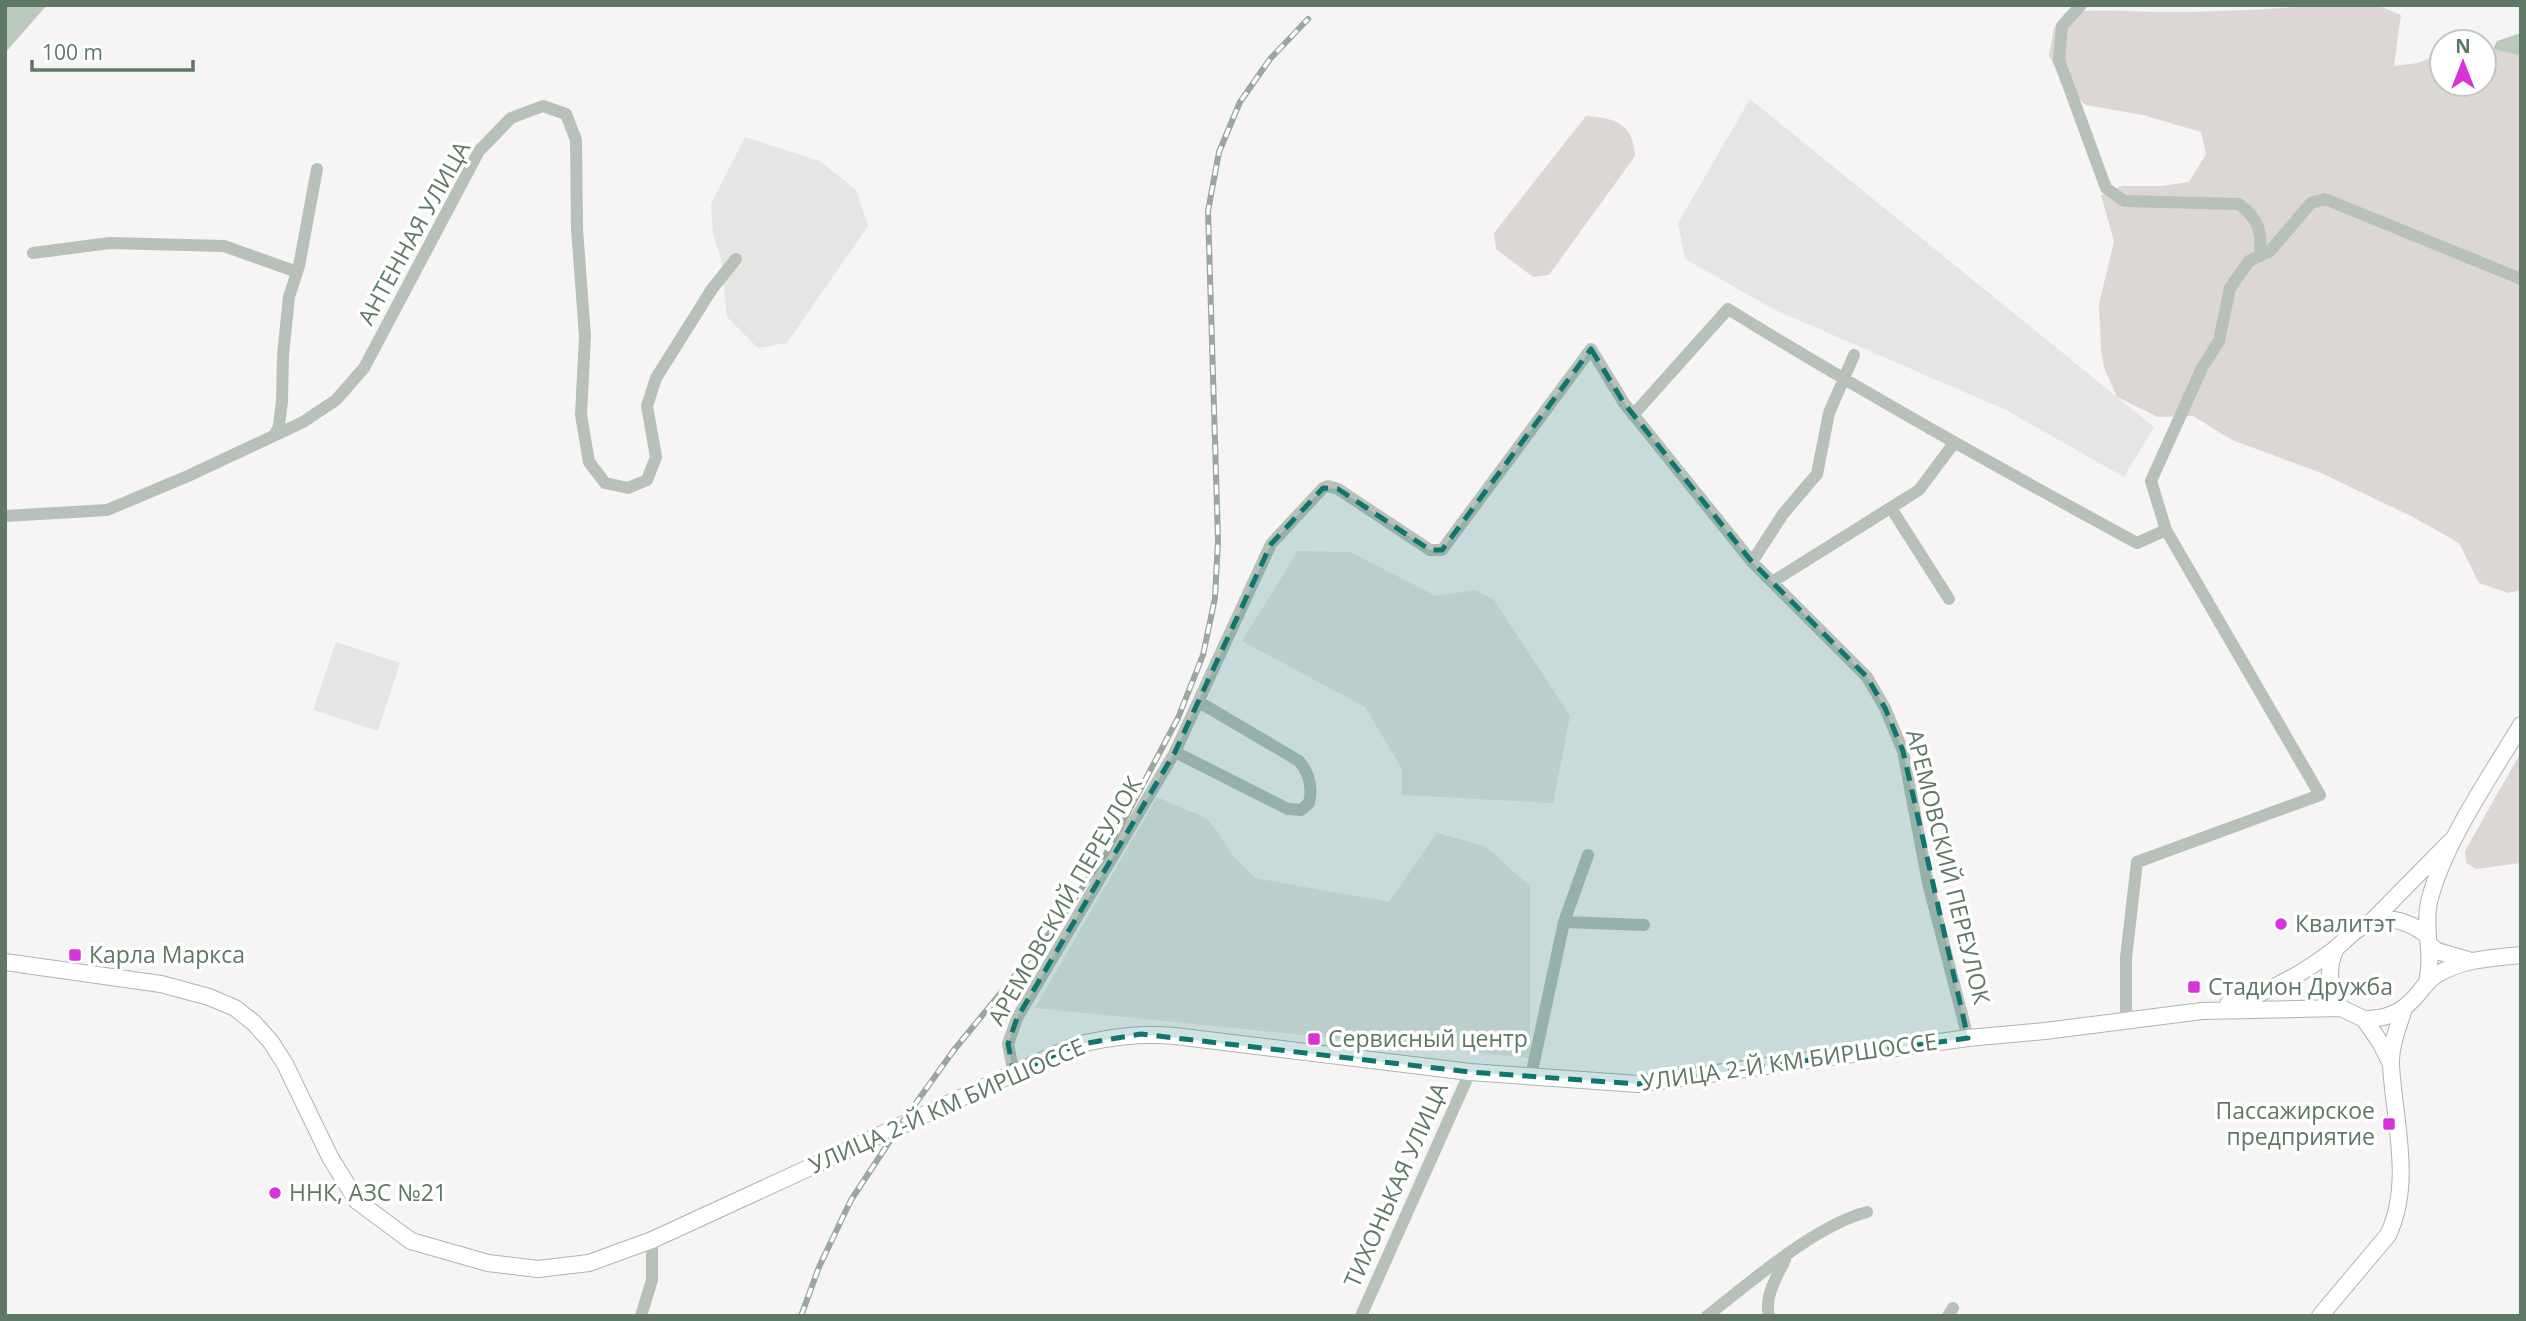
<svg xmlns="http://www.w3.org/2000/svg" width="2526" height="1321" viewBox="0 0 2526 1321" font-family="'Open Sans',sans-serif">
<rect width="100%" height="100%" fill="#f7f4f5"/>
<path fill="#e5e5e4" d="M1750,99L2154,427L2124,477L2008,411L1775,310L1685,259L1678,223Z
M745,137L820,161L856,190L868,226L787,343L758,348L727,317L721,258L713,235L711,204Z
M1298,551L1350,552L1436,596L1476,590L1494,600L1570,716L1553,803L1402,795V769L1365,707L1242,641Z
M336,642L400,663L378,731L313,710Z
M1157,797L1206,818L1218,832L1234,857L1255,878L1389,902L1437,833L1485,846L1530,886V1058L1035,1008Z"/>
<path fill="#dcd7d4" d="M2327,5H2377L2401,15L2394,66L2418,63L2442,52V84H2484V49H2493L2521,56V590L2508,593L2479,583L2459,543L2413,517L2321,473L2232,440L2193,416L2158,417L2117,397L2104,368L2101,350L2099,304L2114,241L2101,195L2122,186H2162L2189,182L2206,154L2201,132L2143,115L2086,105L2063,85L2049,55L2054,28L2065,13C2099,8 2132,12 2166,12C2220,12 2274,9 2327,5Z
M1586,116C1616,118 1633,124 1635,156L1549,275L1533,277L1496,249L1494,233Z
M2521,752V863L2476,869L2466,863L2465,851Z"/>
<path fill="#bbc9bc" d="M5,5H47L5,53Z
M2521,33V56L2493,49L2497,41Z"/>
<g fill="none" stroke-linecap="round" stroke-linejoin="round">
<g stroke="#acb6ae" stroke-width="18">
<path id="major" d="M2370,923L2450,842
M2430,945L2437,951L2468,960
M2336,948C2326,970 2329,987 2341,1008
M5,962L161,984L209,997L235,1008L254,1023L271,1042L285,1064L330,1157L357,1201L411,1241L488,1263L538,1269L589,1263L652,1240L1076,1045C1112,1037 1138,1033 1175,1036L1470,1072L1638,1084L1968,1038L2045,1031L2202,1011L2341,1008L2364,1019L2380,1042L2391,1064
M2427,982C2434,954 2423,930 2429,902C2443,844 2490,777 2521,725
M2228,1004C2266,994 2304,973 2335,949C2346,940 2355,928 2370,923C2392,915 2408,922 2426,934
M2364,1019C2386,1019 2402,1013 2417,995C2423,988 2427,981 2436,975C2462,959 2491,958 2521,955
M2320,1316L2388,1235C2413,1183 2394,1120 2391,1065C2390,1045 2399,1026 2404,1008"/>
</g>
<path stroke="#b7c0b9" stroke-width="12" d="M2081,5L2062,26L2059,60L2106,188L2124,201L2239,204C2259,219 2262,232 2260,256
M33,253L110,243L224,246L297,272
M1633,415L1728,309C1862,392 1999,468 2137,543L2166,530
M275,435L279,426L282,401L283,355L289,297L299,266L317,169
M1891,508L1949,599
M5,516L107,510L188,476L303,422L336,400L364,368L479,151L511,118L543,106L566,114L576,140L577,229L585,336L581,415L589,462L605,483L628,488L647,480L656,457L647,406L656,378L712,289L736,259
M1752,562L1783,514L1817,474L1829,413L1854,355
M1772,582L1919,490L1954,443
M1175,752L1288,809L1301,810L1309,803C1313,787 1309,773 1299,761L1199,702
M1564,922L1588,855
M2126,1020V958L2137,862L2320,795L2166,530L2151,481L2202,368L2219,341L2230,288L2249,261L2270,251L2311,203L2325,199L2521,279
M1014,1074L1008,1044L1017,1018L1175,752L1271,544L1323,488L1328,486L1338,489L1430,550H1442L1591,349L1624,403L1752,562L1867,677L1885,708L1903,751L1928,883L1968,1038
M1531,1076L1564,922L1644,925
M641,1316L652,1280V1240
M1361,1316L1470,1072
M1707,1316C1751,1282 1814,1226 1867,1212
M1769,1316C1764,1297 1777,1276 1785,1260
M1948,1316L1953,1308"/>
<use href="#major" stroke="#fff" stroke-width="16"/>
<g stroke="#9aa79d" stroke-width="6">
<path id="rail" d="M801,1316L819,1267L851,1200L903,1121L954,1050L1053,929L1106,854L1178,718L1203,655L1215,598L1218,540L1208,211L1219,152L1240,102L1270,59L1308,19"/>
</g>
<use href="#rail" stroke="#fff" stroke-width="3.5" stroke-dasharray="10" stroke-linecap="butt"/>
</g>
<path fill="#0f766e" fill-opacity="0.2" stroke="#0f766e" stroke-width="5" stroke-dasharray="14 9" stroke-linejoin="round" d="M1591,349L1624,403L1752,562L1867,677L1885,708L1903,751L1968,1038L1638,1084L1470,1072L1141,1034L1076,1045L1014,1074L1008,1044L1017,1018L1175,752L1271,544L1323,488L1338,489L1430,550H1442Z"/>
<g fill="#d833d8" stroke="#fff" stroke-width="2.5">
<circle cx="2281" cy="924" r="7"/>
<rect x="68" y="948" width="14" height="14" rx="3.5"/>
<rect x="2187" y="980" width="14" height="14" rx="3.5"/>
<rect x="1307" y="1032" width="14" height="14" rx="3.5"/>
<rect x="2382" y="1117" width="14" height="14" rx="3.5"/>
<circle cx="275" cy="1193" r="7"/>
</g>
<g text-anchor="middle" stroke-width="7" stroke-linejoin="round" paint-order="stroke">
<g font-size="23" fill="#5f7865" stroke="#fff">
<text transform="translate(414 233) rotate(-61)" y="8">АНТЕННАЯ УЛИЦА</text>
<text transform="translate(1948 867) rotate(76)" y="8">АРЕМОВСКИЙ ПЕРЕУЛОК</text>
<text transform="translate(1065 901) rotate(-60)" y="8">АРЕМОВСКИЙ ПЕРЕУЛОК</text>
<text transform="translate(1789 1062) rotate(-8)" y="8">УЛИЦА 2-Й КМ БИРШОССЕ</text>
<text transform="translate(947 1106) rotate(-24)" y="8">УЛИЦА 2-Й КМ БИРШОССЕ</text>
<text transform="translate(1396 1185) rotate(-66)" y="8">ТИХОНЬКАЯ УЛИЦА</text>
</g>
<g font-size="23" fill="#5f7865" stroke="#fff" text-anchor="start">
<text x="2295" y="932">Квалитэт</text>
<text x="89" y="963">Карла Маркса</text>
<text x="2208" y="995">Стадион Дружба</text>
<text x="1328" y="1047">Сервисный центр</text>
<text x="2375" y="1119" text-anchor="end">Пассажирское<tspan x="2375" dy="26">предприятие</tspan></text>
<text x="289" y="1201">ННК, АЗС №21</text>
</g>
</g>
<rect width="2526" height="1321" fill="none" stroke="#5f7865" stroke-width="14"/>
<g transform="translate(2463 63)"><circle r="33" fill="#ffffff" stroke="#bfc9c1" stroke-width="2"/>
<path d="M0-5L12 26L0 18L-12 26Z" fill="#d833d8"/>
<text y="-10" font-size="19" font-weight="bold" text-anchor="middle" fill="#5f7865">N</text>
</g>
<path d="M32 60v10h161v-10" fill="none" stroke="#5f7865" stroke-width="3.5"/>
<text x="42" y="60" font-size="21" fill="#5f7865" stroke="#ffffff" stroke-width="5" paint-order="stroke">100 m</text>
</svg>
